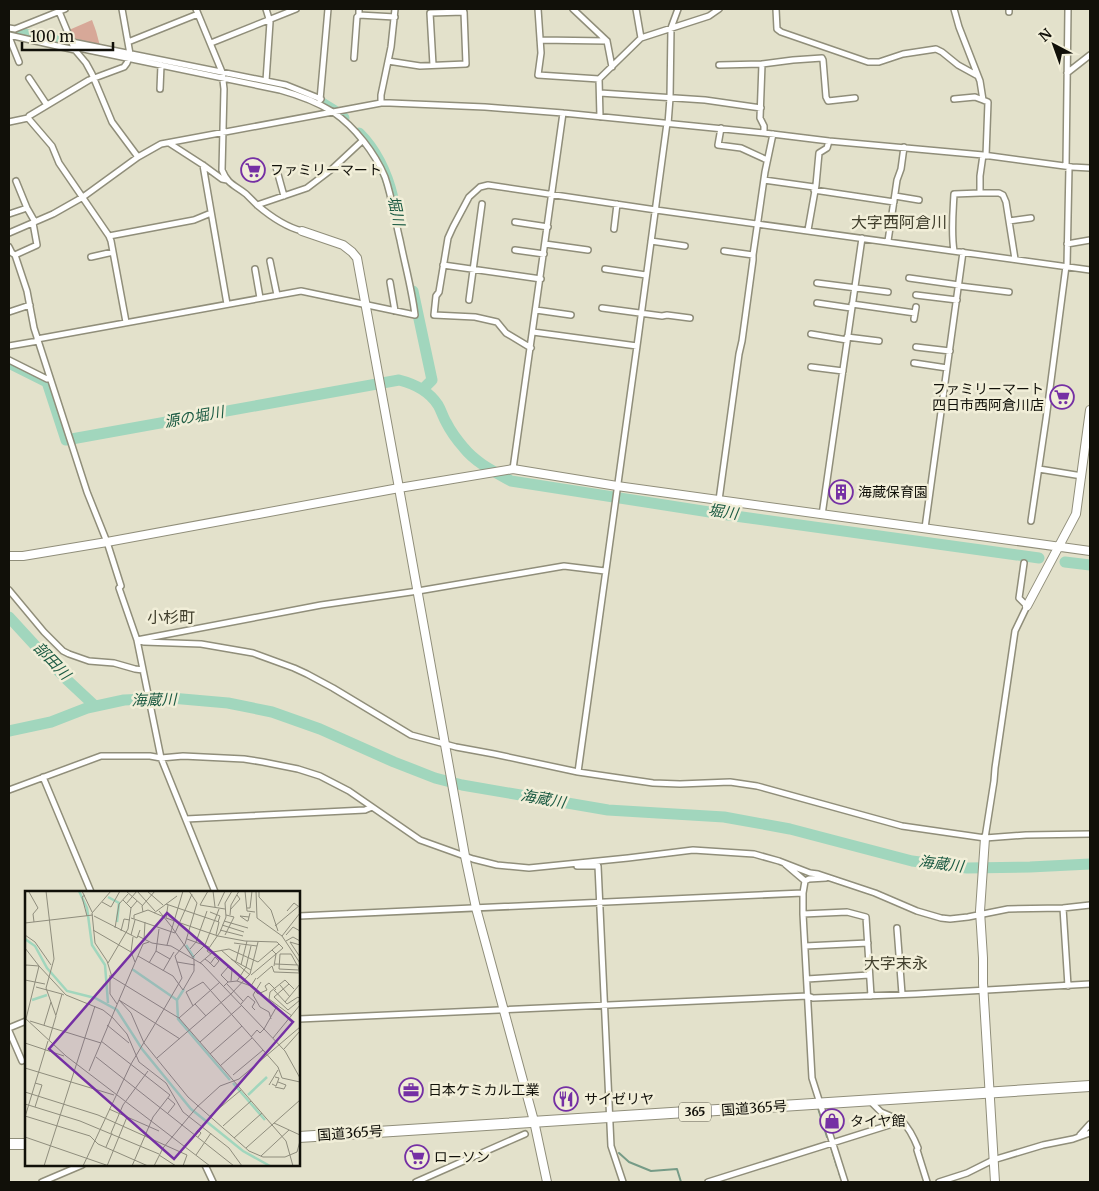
<svg xmlns="http://www.w3.org/2000/svg" width="1099" height="1191" viewBox="0 0 1099 1191" font-family="Merriweather,'Noto Sans JP',serif">
<rect width="100%" height="100%" fill="#e3e1cb"/>
<path fill="#d7a898" d="M92,20L96,31L100,46L74,41L69,30Z"/>
<g fill="none" stroke-linecap="round" stroke-linejoin="round">
<path stroke="#769b87" stroke-width="2" d="M818,1108L827,1137
M831,1147L837,1167
M619,1153L629,1162L651,1171L677,1169L681,1182
M839,1173L841,1178"/>
<path stroke="#a1d6bd" stroke-width="11" d="M9,31L83,46
M160,62L217,74
M228,76C268,85 312,90 344,118
M359,133C377,151 387,173 393,198
M413,291L432,380L423,389
M9,363L47,382L66,440L399,380C415,384 429,391 438,405C441,410 443,417 446,422C451,432 457,440 464,448C476,463 495,472 511,481L735,516L1039,558
M1065,562L1090,565
M9,617L65,678L95,706
M9,731L51,722L87,708L124,700L171,698L228,703L272,712L320,729L394,762L435,778L462,785L608,810L724,817L790,829L912,861L967,868L1030,867L1090,864"/>
<g stroke="#908e7a" stroke-width="8">
<path id="street" d="M58,9L75,50L86,63L92,74L112,122L138,157
M196,9L222,72L224,89L222,170C228,185 235,185 246,194C250,198 254,202 257,205C270,216 286,227 302,231
M266,9L270,22L266,81
M359,9V15L395,17
M538,9L541,53L538,75L599,79
M573,9L607,41L612,67
M636,9L641,38
M776,9L777,29L781,32L868,62H879L903,54L936,49L942,52L958,65L978,76
M954,9L959,27L980,81L983,100L988,102L986,156
M1009,9V12
M9,28L15,29L65,9
M9,35L75,50
M9,37L19,62
M540,40L607,41
M72,42L286,85L321,99
M128,42L198,14
M211,43L296,9
M354,58L357,17L359,15
M388,61L420,66L466,64L464,12L430,13L433,65
M719,65L762,64
M1067,73L1090,55
M29,78L47,105
M160,89L161,65
M600,93L705,100L761,108
M954,99L975,97L983,100
M320,100L328,9
M381,103V95L391,47L395,9
M600,117L599,79L641,38L709,16L719,9
M28,118L52,146L59,163L109,236L111,241L126,322
M9,122L28,118L29,116L89,80L124,67L127,63L130,54L122,9
M668,124L670,98L671,28L678,9
M721,128L718,145L741,148L767,160
M764,133V126L760,118L762,64L793,60L822,58L823,60L826,97L828,101L855,98
M169,143L203,165L222,179L227,180
M203,165L227,304
M1066,166L1068,9
M276,167L284,196
M764,180L814,187
M16,181L27,208L35,222
M814,190L894,202
M980,193H999L1003,195L1006,202L1015,259
M895,196L919,200
M257,205L307,188L332,169L362,141
M9,214L27,208
M1009,221L1031,218
M515,222L548,227
M33,223L37,245L15,255L27,291L34,328L87,492L107,542L121,586L119,588L137,640L321,605L418,591L564,566L605,571
M614,229L617,204
M808,230L816,185L819,153L827,148L829,141
M9,233L53,214L83,197L138,157L161,144L381,103H390L485,107L563,113L764,133L829,141L983,155L1072,167L1090,168
M109,236L194,220L211,213
M651,241L685,246
M888,241L897,180L901,169L904,147
M545,244L588,250
M1067,244L1090,240
M9,247L12,253L15,255
M515,250L544,254
M724,251L753,255
M954,251C951,232 953,213 954,194L980,193V176L983,155
M91,257L113,252
M270,261L277,295
M443,265L541,279
M1067,266L1069,167
M255,269L260,298
M605,269L646,275
M909,278L959,285
M390,282L395,311
M817,283L888,292
M959,286L1009,292
M916,295L957,300
M469,300L482,204
M817,303L851,308
M852,304L915,313
M602,308L662,316L667,315L690,318
M536,310L571,315
M9,312L30,305
M914,319L916,307
M533,332L637,346
M811,334L847,340
M847,337L879,341
M37,339L301,291L415,315C412,290 405,265 400,240C395,220 392,197 385,177C375,153 355,127 333,112C317,102 298,95 280,90L74,47
M9,346L38,341
M916,347L950,351
M531,348L506,333L497,322L475,317L434,315L436,296L439,292L448,238L453,227L469,197L480,187L488,185L656,210L1090,270
M9,360L47,379H50
M914,363L947,368
M811,367L843,371
M513,469L563,113
M1039,469L1082,476
M719,500L739,354L742,341L753,260V255L765,172L773,134
M822,515L862,238
M1031,521L1046,419L1066,266
M925,528L963,252
M9,590L44,632L63,651L69,654L89,661L114,663L135,669L143,670
M578,772L637,346L667,123
M43,777L91,892
M9,790L101,756H150L161,758L183,756L244,759L263,762L298,769L320,776L349,791L420,840L473,859L497,865L529,868L628,858L693,850L754,854L779,861L810,873L818,874L875,893L917,911L941,918L950,919L968,917L1008,909L1063,908L1090,905
M186,819L365,810L372,807
M985,838L994,781L995,768L1015,631L1027,606L1019,598L1024,563
M785,864L805,881L803,893V914L812,1078L845,1182
M577,866H598L611,1146L623,1182
M805,881L809,879L826,878
M215,892L161,758L137,640L144,642L201,644L253,653L294,668L307,674L333,688L411,735L456,747L494,754L578,772L653,783L680,784L730,782L757,786L902,826L985,838L1026,835L1090,834
M1063,908L1068,986
M803,914L847,912L866,917L871,996
M299,916L803,893
M897,928L902,994
M805,946L868,943
M807,979L869,975
M299,1019L808,996L813,998L916,994L1090,984
M9,1028L26,1021
M9,1031L22,1061
M870,1101L881,1112L902,1121C910,1129 914,1138 918,1148L917,1150L927,1182
M1080,1135L1090,1124
M205,1165L213,1182
M42,1182L82,1165
M416,1182L525,1134
M708,1182L902,1121
M939,1182L967,1173L993,1160L1043,1145L1073,1139L1090,1133"/>
</g>
<g stroke="#908e7a" stroke-width="10">
<path id="secondary" d="M302,231L343,245L352,252L357,258L399,488L513,469L617,486L1090,551
M9,556H23L107,542L399,488L465,856L476,908L534,1121L547,1182
M1027,606L1076,514L1090,410
M985,838L980,911L983,958V983L995,1182"/>
</g>
<g stroke="#908e7a" stroke-width="12">
<path id="highway" d="M299,1137L1090,1086
M9,1144H26"/>
</g>
<use href="#street" stroke="#fff" stroke-width="5"/>
<use href="#secondary" stroke="#fff" stroke-width="8"/>
<use href="#highway" stroke="#fff" stroke-width="10"/>
</g>
<defs>
<g id="supermarket-ring" transform="scale(1.25)"><circle r="9.5" fill="#f1eed8" stroke="#7530a4" stroke-width="1.5"/><path d="M-6-5.5h2.5l.6 2H6L4.5 2H-2.5L-4.4-4H-6ZM-1.5 3.2a1.3 1.3 0 1 0 .1 0ZM3 3.2a1.3 1.3 0 1 0 .1 0Z" fill="#7530a4"/></g>
<g id="building-ring" transform="scale(1.25)"><circle r="9.5" fill="#f1eed8" stroke="#7530a4" stroke-width="1.5"/><path d="M-4-6H4V6H1V3H-1V6H-4ZM-2.5-4.3h1.7v1.8h-1.7ZM.8-4.3h1.7v1.8H.8ZM-2.5-1h1.7V.8h-1.7ZM.8-1h1.7V.8H.8Z" fill="#7530a4"/></g>
<g id="office-ring" transform="scale(1.25)"><circle r="9.5" fill="#f1eed8" stroke="#7530a4" stroke-width="1.5"/><path d="M-6-3h4V-5.5h4V-3h4V5H-6ZM-1-4.5V-3h2v-1.5ZM-6 0V1H6V0Z" fill="#7530a4"/></g>
<g id="restaurant-ring" transform="scale(1.25)"><circle r="9.5" fill="#f1eed8" stroke="#7530a4" stroke-width="1.5"/><path d="M-5-6h1v4h1v-4h1v4h1v-4h1v5L-1.5 .5V6h-2V.5L-5-1ZM5-6V6H3V1.5H1.5Q1.5-4 5-6Z" fill="#7530a4"/></g>
<g id="shop-ring" transform="scale(1.25)"><circle r="9.5" fill="#f1eed8" stroke="#7530a4" stroke-width="1.5"/><path d="M-5-2.5h2.3a2.7 3.5 0 0 1 5.4 0H5L5.5 6h-11ZM-1.5-2.5h3a1.5 2.3 0 0 0-3 0Z" fill="#7530a4"/></g>
</defs>
<g fill-rule="evenodd">
<use href="#supermarket-ring" x="253" y="170"/>
<use href="#supermarket-ring" x="1062" y="397"/>
<use href="#building-ring" x="841" y="492"/>
<use href="#office-ring" x="411" y="1090"/>
<use href="#restaurant-ring" x="566" y="1099"/>
<use href="#shop-ring" x="832" y="1121"/>
<use href="#supermarket-ring" x="417" y="1157"/>
</g>
<g text-anchor="middle" stroke-width="5" stroke-linejoin="round" paint-order="stroke">
<rect fill="#f1eed8" stroke="#545347" stroke-width="1" x="679" y="1102.5" width="32" height="19" rx="4"/>
<g font-size="12" font-weight="bold" fill="#111009">
<text x="695" y="1116">365</text>
</g>
<g font-size="14" fill="#111009" stroke="#f1eed8" text-anchor="start">
<text x="270" y="175">ファミリーマート</text>
<text x="1044" y="394" text-anchor="end">ファミリーマート<tspan x="1044" dy="16">四日市西阿倉川店</tspan></text>
<text x="858" y="497">海蔵保育園</text>
<text x="428" y="1095">日本ケミカル工業</text>
<text x="584" y="1104">サイゼリヤ</text>
<text x="850" y="1126">タイヤ館</text>
<text x="434" y="1162">ローソン</text>
</g>
<g font-size="14" fill="#111009" stroke="#f1eed8">
<text transform="translate(754 1108) rotate(-4)" y="5">国道365号</text>
<text transform="translate(350 1133) rotate(-4)" y="5">国道365号</text>
</g>
<g font-size="15" font-style="italic" fill="#1c5b43" stroke="#f1eed8">
<text transform="translate(396 211) rotate(78)" y="5">堀川</text>
<text transform="translate(194 417) rotate(-10)" y="5">源の堀川</text>
<text transform="translate(723 512) rotate(8)" y="5">堀川</text>
<text transform="translate(52 661) rotate(46)" y="5">部田川</text>
<text transform="translate(154 700) rotate(-1)" y="5">海蔵川</text>
<text transform="translate(543 799) rotate(10)" y="5">海蔵川</text>
<text transform="translate(941 864) rotate(7)" y="5">海蔵川</text>
</g>
<g font-size="16" fill="#413f2d" stroke="#f1eed8">
<text x="899" y="228">大字西阿倉川</text>
<text x="171" y="623">小杉町</text>
<text x="896" y="969">大字末永</text>
</g>
</g>
<g transform="translate(25 891)">
<rect width="275" height="275" fill="#e3e1cb"/>
<path fill="none" stroke="#a1d6bd" stroke-width="2.5" d="M54,0L62,17L67,54L80,74L83,112M83,6L94,12L92,31M0,48L10,55L22,77L42,100L70,107L92,119L117,158L166,218L218,260L245,275M161,54L169,67M107,78L152,109M159,98L152,109L153,128L205,189M7,109L22,104M208,192L240,229M223,204L242,186"/>
<path fill="none" stroke="#8f8d7d" stroke-width="1" d="M21,0L29,68L21,97L31,125L24,149M57,0L67,21M101,0L118,15M112,0L130,20M122,0L138,14M164,0L172,12L160,53L150,65L157,87L139,118L154,127L261,250L268,275M188,0L190,16M220,0L222,20L230,21M231,0L232,27L257,45L275,72M234,0V6L246,19L253,40M4,1L13,17L8,23L9,31M60,4L57,6L62,25M98,9L106,17L112,10M77,11L86,16L95,0M101,13L112,0M141,13L194,31L191,44M143,14L141,27L193,45L220,50L252,51L258,57L251,63L249,75M175,14L200,18M175,14L183,0M193,15L200,0M222,17H225L227,0M205,19L215,8L212,4M134,20L146,35M262,20L269,12L273,15M118,21L117,15L130,0M185,21L195,25L193,31M129,22L152,5M205,24L206,14L214,0M69,25L112,47L115,39M224,26L215,25L222,30H223L225,22M106,27L150,42L167,3M109,28V24L123,19L139,26M199,30L223,37M0,32L68,24M197,34L219,41M250,35L275,14M90,37L94,13L103,3M68,39L106,61M195,39L218,45M96,40L99,28L105,29M0,44L10,51L26,74M106,44L110,29M200,44L209,26L201,24M261,44L268,36L275,40M113,45L127,52L146,55L177,73L260,160L275,187M257,45L275,22M108,46L106,61L110,71M162,48L184,56M119,49L120,31M261,50L268,46L275,50M124,51L118,53L94,109L155,148M209,52L232,55M142,54L158,0M275,54L265,51L275,66M0,57L14,75L0,132M165,58L171,51L182,20M196,59L225,84M131,60L145,68M186,63L182,60L195,41L201,26L200,12L207,0M113,65L148,85L158,99L169,80V68L146,35M168,66L180,54L194,18M180,68L184,71L189,76L194,70L190,66L185,73M206,68L226,79M211,70L215,54M152,71L170,74M83,72L103,38L106,17M124,72L131,60L134,38M175,72L188,61L204,58L233,71L254,53M250,73L273,74L274,81M216,74L222,50M272,74L266,63H255L254,78L274,79M221,76L226,55M0,77L1,74L14,75L41,104L78,119L88,127L102,143L114,171L141,192L158,221L204,257L217,275M138,80L149,61M85,84V103L92,113M226,84L251,63L247,59M232,88L247,75L249,81L275,82M0,89L20,93M212,90L221,76M203,91L196,84L203,76L207,79L206,90M236,91L228,104L235,116L244,121L246,128M201,92L218,110M264,93L249,106L263,119L275,109M255,94L265,106M199,95L203,91L212,90L226,95L231,87M11,96L37,103M249,99L262,113L273,106L275,108M230,100L233,103L242,99L240,95L244,92L251,99M206,103L225,83L233,51M260,111L275,93M170,113L181,125M216,113L223,105L230,111L227,116L230,119M168,115L161,101L178,91L253,176L257,187L275,191M31,124L37,103L39,104M267,125L244,108L245,101L260,89L269,98M0,127L41,165L185,275M154,127L195,91M5,130L76,152M19,134L26,111M82,134L104,152M239,138L252,115M226,146L232,139L235,142L239,138M248,147L275,114M76,150L145,204M175,151L217,114M0,152L39,165M259,158L275,140M185,163L217,135M71,166L209,275M132,167L206,103M195,175L227,147M0,177L89,204M64,180L94,109L106,122L119,152L163,206L224,260L238,266H260L272,261L275,250M208,184L238,159M247,193L251,195L254,187L250,186M244,194L253,179M250,196L259,198L261,194L253,191M0,201L73,224L162,264L158,275M143,207L150,213L143,222M0,213L55,230L134,263M10,216L17,194L10,192M84,218L134,240M0,225L65,245L73,253L123,275M185,225L216,199M0,226L23,150M249,232L275,244M198,235L226,210M86,242L98,214L123,180M170,244L173,239L176,242L173,246M0,246L84,275M209,247L237,222M81,256L87,242M221,257L275,209M134,264L151,275M171,264L186,242M236,265L264,239M19,275L70,115M58,275L106,173L139,118L87,86L82,70L70,52L67,22L86,0M82,275L102,226M107,275L128,226L145,204M129,275L138,257L172,216L195,195L214,188L275,136"/>
<path fill="#7530a4" fill-opacity="0.15" stroke="#7530a4" stroke-width="2.5" d="M142,22L268,131L149,268L24,158Z"/>
<rect width="275" height="275" fill="none" stroke="#111009" stroke-width="2.5"/>
</g>
<rect width="1099" height="1191" fill="none" stroke="#111009" stroke-width="20"/>
<g transform="translate(1054 45) rotate(319)" stroke="#f1eed8" stroke-width="4" paint-order="stroke">
<path d="M0-4L9 19L0 12L-9 19Z" fill="#111009"/>
<text y="-8" font-size="14" font-weight="bold" text-anchor="middle" fill="#111009">N</text>
</g>
<path d="M22 42v8h91v-8" fill="none" stroke="#111009" stroke-width="2.5"/>
<text x="30" y="42" font-size="15" fill="#111009" stroke="#f1eed8" stroke-width="4" paint-order="stroke">100 m</text>
</svg>
